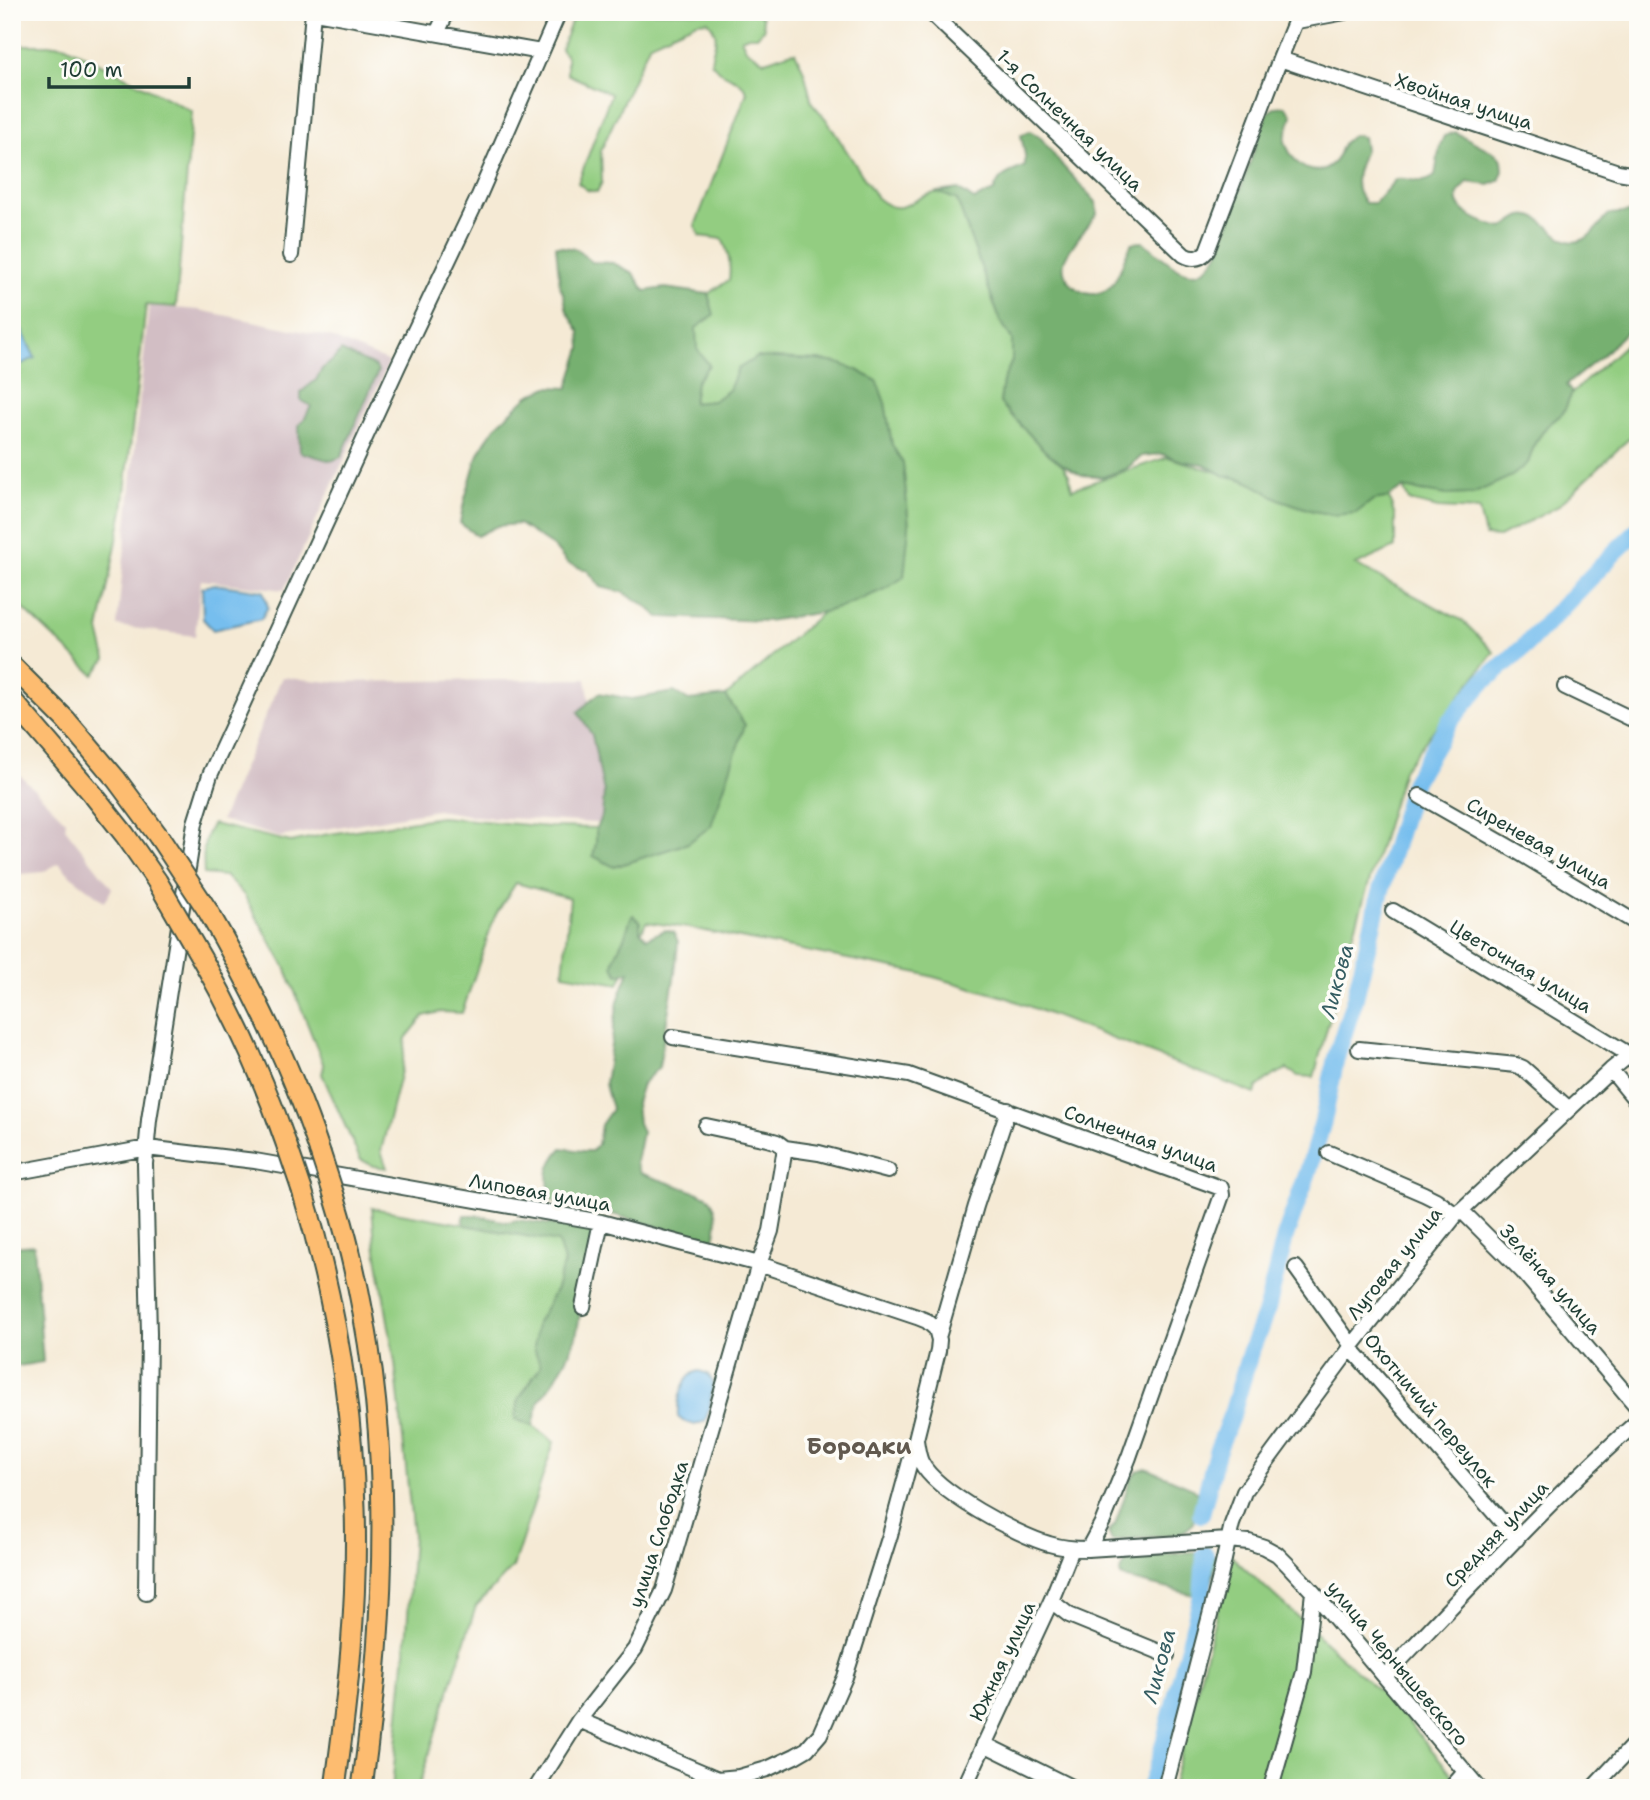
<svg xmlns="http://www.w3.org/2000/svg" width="1650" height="1800" viewBox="0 0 1650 1800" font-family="'Shantell Sans',sans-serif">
<rect width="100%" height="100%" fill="#fdfcf7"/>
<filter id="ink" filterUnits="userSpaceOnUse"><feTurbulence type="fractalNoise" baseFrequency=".0143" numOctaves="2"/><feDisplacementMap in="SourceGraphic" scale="14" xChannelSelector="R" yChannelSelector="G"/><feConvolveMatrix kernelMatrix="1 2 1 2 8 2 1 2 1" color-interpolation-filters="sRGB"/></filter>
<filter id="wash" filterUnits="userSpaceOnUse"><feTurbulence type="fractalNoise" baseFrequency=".00686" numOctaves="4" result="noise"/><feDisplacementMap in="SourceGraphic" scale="28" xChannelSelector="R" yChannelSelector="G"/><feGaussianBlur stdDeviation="1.57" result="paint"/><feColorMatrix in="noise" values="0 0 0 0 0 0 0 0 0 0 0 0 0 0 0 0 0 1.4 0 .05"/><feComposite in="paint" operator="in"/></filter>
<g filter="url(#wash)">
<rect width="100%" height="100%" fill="#f5ead5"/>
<path fill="#d2bec4" d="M149,306L199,310L330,337L389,362L284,590L201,580L195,636L117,626Z
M282,677L330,682L586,679L611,824L475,816L437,810L279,837L221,820Z
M20,775L66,821L65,828L112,888L105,902L71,876L59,863L43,872L12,875V778Z"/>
<path fill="#93cd81" stroke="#59855a" stroke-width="2" d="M575,12H755L762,17L764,28L758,36H748L741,39L746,49L764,61C775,59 783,53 795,52L804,71L812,103L826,119L877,198C903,220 912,196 935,193C942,192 950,197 957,199L1000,320L1012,339V361L1003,381L1000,403L1045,451L1062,464L1069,475L1072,489L1168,457L1333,508L1388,495L1395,517V547L1356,565L1463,621L1494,652L1403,770L1342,972L1314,1077L1298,1076L1287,1069L1274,1075L1257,1087L1255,1094L1005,997L919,973L689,928L646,922L619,984L563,974L570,898L516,883L495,916L462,1013L440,1012L424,1016L406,1038L402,1067L381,1151L387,1168L373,1166L360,1159L322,1074L324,1066L285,967L244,895L225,876L204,874C203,857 202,837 213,824L291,842L323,835L441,817L549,827L596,828V843L614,867L688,843L745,725L726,696L823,612L845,606L909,527L903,464L892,445L885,403L838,363L817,360L757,358L738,369L730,390L713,401L693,403L696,382L709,365L696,349V327L714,315L708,294L729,280C731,266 729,252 722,239L700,236L695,226L747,92C741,79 730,78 719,71C717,69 712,63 711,62C713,43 722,38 708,21L697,22L650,43L601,150L602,182L597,192L587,190L578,183L611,94L567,74V57L561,49Z
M12,45H64L192,111L176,307L146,305L123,510L99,630L106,659L94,675L12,598V368L35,358L12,308Z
M1638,333V430L1557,507L1499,537L1485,536L1479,510L1438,508L1409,501L1403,488L1425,492L1528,463L1535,443L1547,426L1563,413L1572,393Z
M372,1208L558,1241L564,1262L556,1289L537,1323L534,1348L541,1366L519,1399L515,1419L533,1426L554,1442L513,1567L476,1606L418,1788H392L407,1630L413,1535L395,1363L375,1244Z
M1231,1556L1395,1706L1464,1788H1172Z"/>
<path fill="#76b06f" stroke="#4a7652" stroke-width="2" d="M1285,106L1292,114C1291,123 1285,133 1285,141C1286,147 1289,151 1292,156C1302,171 1319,177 1334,162C1339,157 1340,148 1344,142C1345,142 1352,136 1353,135L1363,137L1365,149L1357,172L1356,183L1359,193L1365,203H1375L1396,179C1413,177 1419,187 1435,176L1440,145L1444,136L1455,132L1495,153L1502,160L1503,171L1499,181L1489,185L1467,182C1466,183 1460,190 1459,191C1449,212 1488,225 1503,228C1508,225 1516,218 1522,216C1547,210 1559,255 1586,238C1595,232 1602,221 1610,214L1630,212L1638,234V320L1603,355L1566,385L1572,393L1563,413L1547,426L1535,443L1528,463L1512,476L1473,494L1447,495L1403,488L1386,498L1373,500L1356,513L1334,515L1313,511L1281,500L1245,480L1223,475L1203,464L1182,461L1162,454L1142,456L1126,469L1103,477L1082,475L1062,464L1045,451L1000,403L1003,381L1012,361V339L1000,320L957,200L938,192L958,189L974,200L994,191C1000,173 1009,174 1025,166V155L1021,135L1030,131L1041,138L1060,163L1096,202L1097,214C1089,225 1069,248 1065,259C1056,280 1089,307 1110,287C1121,275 1123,257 1132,243L1143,242C1169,261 1197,296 1219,251L1267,114L1275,107Z
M556,246L576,249L592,262L613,263L633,273L645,291L665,288L708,294L714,315L696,328L697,349L709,365L696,382L693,403L713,401L729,390L738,369L757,357L817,360L838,363L857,370L877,381L885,403L892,445L903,463L909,527L904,577L885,589L845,606L823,612L767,621L659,617L642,603L622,592L601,587L588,571L567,563L554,547L519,524L497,526L477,536L460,523L464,502L476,460L485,442L497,425L528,396L548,387L568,388L581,348L580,332L567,311L564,296L560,286Z
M341,351L376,367L378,372L341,457L331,461L300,452L299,425L305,418L311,406L301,400V392L316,380L322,369L332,361Z
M674,692L688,700L726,696L745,725L711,826L688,843L614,867L593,856L596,843V828L602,816L604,792L592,735L578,712L599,693L632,699Z
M633,915L640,921V931L647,938L665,930L674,932L678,942L675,973L659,1067L642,1084L636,1103L638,1123L642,1132L636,1163L640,1173L707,1196C720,1208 718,1226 713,1242L601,1211L560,1203L551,1200C546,1177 546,1166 562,1148L583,1151H592L598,1144L601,1125L612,1109C610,1100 606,1092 605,1083L618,1001L629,971L619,975L613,966C614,955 619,948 624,938C628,930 628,923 633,915Z
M464,1215H475L507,1222L518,1220L586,1229L591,1233L593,1240L576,1337L567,1358L553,1383L539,1401L533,1426L515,1419L519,1399L541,1366L534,1348L537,1323L556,1289L564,1262L558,1242L465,1225L463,1220Z
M34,1245L43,1362L12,1367V1247Z
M1146,1468L1193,1488L1199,1495L1201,1505L1195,1513L1194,1523L1186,1530L1177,1534L1112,1541L1108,1532L1115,1525L1131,1478L1137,1471Z
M1191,1552L1206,1553L1218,1557L1200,1630L1197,1638L1190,1643H1187L1186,1639L1195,1603V1595L1127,1579L1121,1576L1120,1572L1127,1561L1148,1557Z"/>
<path fill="#76beee" stroke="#4a7e91" stroke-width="2" d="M12,309L35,358L12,368Z
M213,584L263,591L268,607L261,619L213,630L203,619L202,588Z
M699,1371L708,1374L713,1382L710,1407L705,1421L695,1425L683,1421L678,1417C677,1401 682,1375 699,1371Z"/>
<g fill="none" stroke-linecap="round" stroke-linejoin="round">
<path stroke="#76beee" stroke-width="18" d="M1201,1514L1217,1452L1233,1411L1250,1353L1267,1309L1285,1237L1308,1172L1323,1121L1336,1058L1355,998L1381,890L1414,781L1449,722L1484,681L1522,649L1615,552L1638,530
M1150,1788L1161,1755L1202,1596L1205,1555"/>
</g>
</g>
<g filter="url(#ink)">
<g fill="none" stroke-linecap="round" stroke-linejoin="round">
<g stroke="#3f574c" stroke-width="18">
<path id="minor" d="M315,12L541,52
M930,12L1184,255C1193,260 1200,259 1207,251L1280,59L1299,12
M1297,21L1345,12
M437,33L447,12
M1280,59L1618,172L1630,174L1638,173
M291,255L313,12
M1565,687L1638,722
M1420,796L1518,852L1638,924
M1393,911L1630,1055
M673,1037L909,1075L1221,1188L1222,1195L1129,1457L1103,1521L1088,1549
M1359,1049L1516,1065L1523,1068L1569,1109
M1611,1070L1638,1103
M706,1126L767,1139L777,1142L785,1148L819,1153L888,1171
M1329,1153L1424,1194L1436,1200L1456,1215
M12,1173L147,1148L255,1161L601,1222L759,1264L917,1317L927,1321L936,1329L939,1340L938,1351L916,1439L890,1535L845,1677L820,1734L807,1749L795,1756L767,1769L739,1777L718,1779L579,1720
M1461,1210L1523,1272L1638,1408
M1296,1268L1352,1346L1355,1353L1517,1539
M583,1307L601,1222
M939,1334L976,1206L1008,1110
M916,1440C917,1447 918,1455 921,1462C936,1492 1017,1535 1049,1544C1062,1548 1075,1549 1088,1549L1228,1540L1249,1542L1264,1547L1277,1554L1287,1564L1313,1592L1479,1788
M146,1593L149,1334L145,1164L149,1120L195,823L210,775L398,366L478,198L559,12
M1051,1601L1069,1615L1167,1655
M1385,1676C1468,1590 1549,1500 1638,1421
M984,1744L1073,1788
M536,1788L579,1720L635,1649L664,1590L759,1264L771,1231L785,1148
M964,1788L1051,1601L1072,1549
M1165,1788L1220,1577L1232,1524L1244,1492L1352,1346L1456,1215L1611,1070L1638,1048
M1271,1788L1304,1672L1313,1592
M1451,1788L1465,1772
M1593,1788L1638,1740"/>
</g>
<g stroke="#3f574c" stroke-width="23">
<path id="highway" d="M12,666L66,720L116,779L159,837
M12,700L91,792L125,835L157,881
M208,911C253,989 292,1068 320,1152
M206,966C238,1023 266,1085 287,1146
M302,1190C333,1292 352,1401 355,1508C358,1601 348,1695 335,1788
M334,1195C395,1391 390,1587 362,1788"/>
</g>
<use href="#minor" stroke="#fff" stroke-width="14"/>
<use href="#highway" stroke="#fdbc70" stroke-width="19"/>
<g stroke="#3f574c" stroke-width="23" stroke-linecap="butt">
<path id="highway-bridge" d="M159,837L208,911
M157,881L206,966
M287,1146L302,1190
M320,1152L334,1195"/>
</g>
<use href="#highway-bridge" stroke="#fdbc70" stroke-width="19"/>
</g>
</g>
<g text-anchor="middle" stroke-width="7" stroke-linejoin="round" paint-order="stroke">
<g font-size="19" fill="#1f3d34" stroke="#fdfcf7">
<text transform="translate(1464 101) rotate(18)" y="7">Хвойная улица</text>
<text transform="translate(1070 120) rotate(44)" y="7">1-я Солнечная улица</text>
<text transform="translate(1539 843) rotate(30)" y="7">Сиреневая улица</text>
<text transform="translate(1521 966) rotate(31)" y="7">Цветочная улица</text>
<text transform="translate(1141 1138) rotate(20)" y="7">Солнечная улица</text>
<text transform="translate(540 1192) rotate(10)" y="7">Липовая улица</text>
<text transform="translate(1394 1263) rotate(-51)" y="7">Луговая улица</text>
<text transform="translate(1551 1279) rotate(48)" y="7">Зелёная улица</text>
<text transform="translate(1431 1410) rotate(50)" y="7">Охотничий переулок</text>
<text transform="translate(658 1534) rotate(-72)" y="7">улица Слободка</text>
<text transform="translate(1496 1534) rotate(-46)" y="7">Средняя улица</text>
<text transform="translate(1002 1661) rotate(-65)" y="7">Южная улица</text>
<text transform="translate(1398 1663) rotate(50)" y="7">улица Чернышевского</text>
</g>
<g font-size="21" font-style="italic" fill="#355d62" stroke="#fdfcf7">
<text transform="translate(1337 981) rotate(-75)" y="7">Ликова</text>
<text transform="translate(1159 1666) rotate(-75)" y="7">Ликова</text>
</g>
<g font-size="23" font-weight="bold" fill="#61594f" stroke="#fdfcf7">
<text x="859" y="1454">Бородки</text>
</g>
</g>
<rect width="1650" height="1800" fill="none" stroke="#fdfcf7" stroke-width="42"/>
<path d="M49 77v10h140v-10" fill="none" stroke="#1f3d34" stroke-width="3.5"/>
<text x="60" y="77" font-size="21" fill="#1f3d34" stroke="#fdfcf7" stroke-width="5" paint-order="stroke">100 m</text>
</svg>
